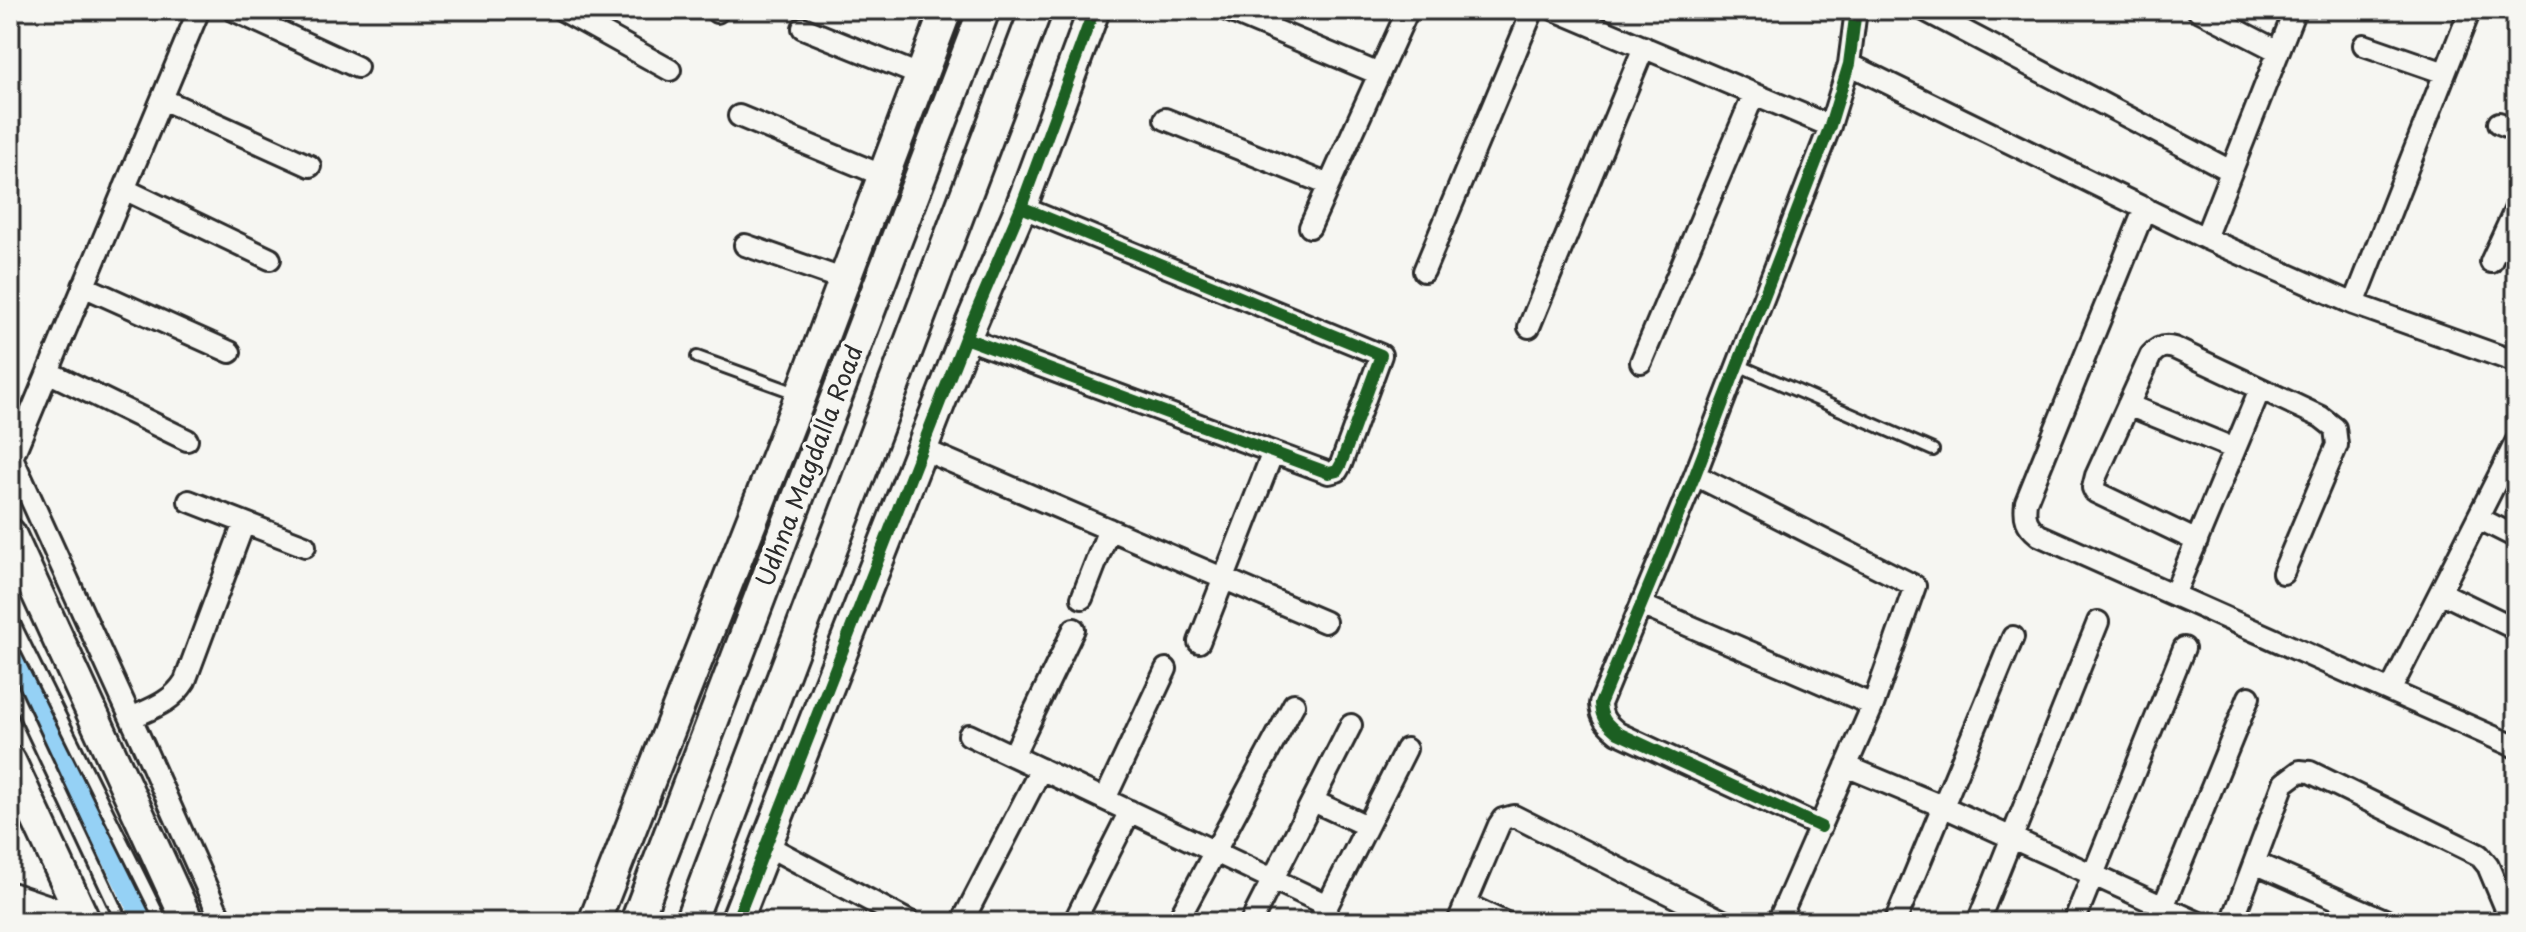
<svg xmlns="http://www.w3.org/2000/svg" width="2526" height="932" viewBox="0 0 2526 932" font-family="'Playpen Sans',sans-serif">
<rect width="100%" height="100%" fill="#f6f6f2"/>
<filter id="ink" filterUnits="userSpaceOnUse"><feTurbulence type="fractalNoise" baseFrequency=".0125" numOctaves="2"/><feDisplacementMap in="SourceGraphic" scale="16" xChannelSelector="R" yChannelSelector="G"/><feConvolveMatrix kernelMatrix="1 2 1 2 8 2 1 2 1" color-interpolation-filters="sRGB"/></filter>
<g filter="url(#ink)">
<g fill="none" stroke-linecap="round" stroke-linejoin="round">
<path stroke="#95d1f5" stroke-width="22" d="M10,650L145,922"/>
<g stroke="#2b2b2b" stroke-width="16">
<path id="lane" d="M697,357L796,393
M1738,365L1933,450
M10,615L162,922
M10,683L122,922"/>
</g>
<g stroke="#2b2b2b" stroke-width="26">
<path id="street" d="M233,10L357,67
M562,10L670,70
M1227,10L1379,74
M1555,10L1830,126
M1924,10L2231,171
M2198,10L2278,51
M717,12L718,10
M803,28L922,76
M2364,45L2445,73L2470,10
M1849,64L2205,238L2354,304L2516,362
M162,99L310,166
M739,116L884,176
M1165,119L1329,185
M2499,123L2516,130
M124,189L270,259
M2145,208L2026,502C2024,518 2026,525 2039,535L2516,747
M1310,227L1408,10
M2205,238L2295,10
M745,245L845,280
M2491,262L2516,208
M1424,271L1533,10
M83,286L230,352
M2354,304L2445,73
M1529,327L1644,47
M965,338L1329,473L1337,471L1341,464L1381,355L1021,207
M1641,362L1754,94
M48,372L187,440
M2128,405L2235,449
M922,449L1325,622
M10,453L144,747L222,922
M10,463L199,10
M1695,475L1915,586L1873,705L1778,922
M189,501L305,546
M2478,518L2516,537
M2197,541L2095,492L2093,488L2096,476L2151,355C2158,347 2164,345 2174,348L2321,417L2335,428L2337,445L2283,573
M2442,593L2516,629
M2174,595L2260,389
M1082,598L1109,529
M1641,605L1873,705
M1199,642L1273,452
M2390,691L2516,442
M131,718C153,708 172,702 185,681L244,523
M969,735L1327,905
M1013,756L1074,629
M1846,766L1944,807L2197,922
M1105,799L1166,669
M1313,801L1367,826
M1821,827L1618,733C1607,724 1601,719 1600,704L1695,475L1830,126L1849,64L1856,10
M766,845L910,922
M2255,863L2389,922
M1465,904L1504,922
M962,922L1041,769
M1074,922L1130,811
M1177,922L1294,704
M1251,922L1351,725
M1319,922L1406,749
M1458,922L1499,825L1503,819L1514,816L1725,922
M1895,922L2013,637
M1978,922L2098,622
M2074,922L2184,648
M2157,922L2249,697
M2232,922L2284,783L2300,771L2310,772L2479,855L2488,866L2509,916"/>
</g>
<g stroke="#2b2b2b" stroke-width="36">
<path id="secondary" d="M10,534L188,922
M10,761L85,922
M10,898L81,922
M594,922L801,395L946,10
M636,922L984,10
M690,922L1036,10
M736,922L965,338L1021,207L1094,10"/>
</g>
<use href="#lane" stroke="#f6f6f2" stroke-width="10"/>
<use href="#street" stroke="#f6f6f2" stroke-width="20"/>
<use href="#secondary" stroke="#f6f6f2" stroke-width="30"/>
<g stroke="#f6f6f2" stroke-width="17">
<path id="cycleway" d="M965,338L1329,473L1337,471L1341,464L1381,355L1021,207
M1821,827L1618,733C1607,724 1601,719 1600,704L1695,475L1830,126L1849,64L1856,10
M736,922L965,338L1021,207L1094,10"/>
</g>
<use href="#cycleway" stroke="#1b5e20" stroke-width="12"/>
</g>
</g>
<g text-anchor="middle" stroke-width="7" stroke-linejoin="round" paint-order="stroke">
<g font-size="24" fill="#2b2b2b" stroke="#f6f6f2">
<text transform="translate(810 466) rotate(-69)" y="8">Udhna Magdalla Road</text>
</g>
</g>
<rect width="2526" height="932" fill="none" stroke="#f6f6f2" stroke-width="40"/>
<rect x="20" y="20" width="2486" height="892" fill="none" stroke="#2b2b2b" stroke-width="3" filter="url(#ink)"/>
</svg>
